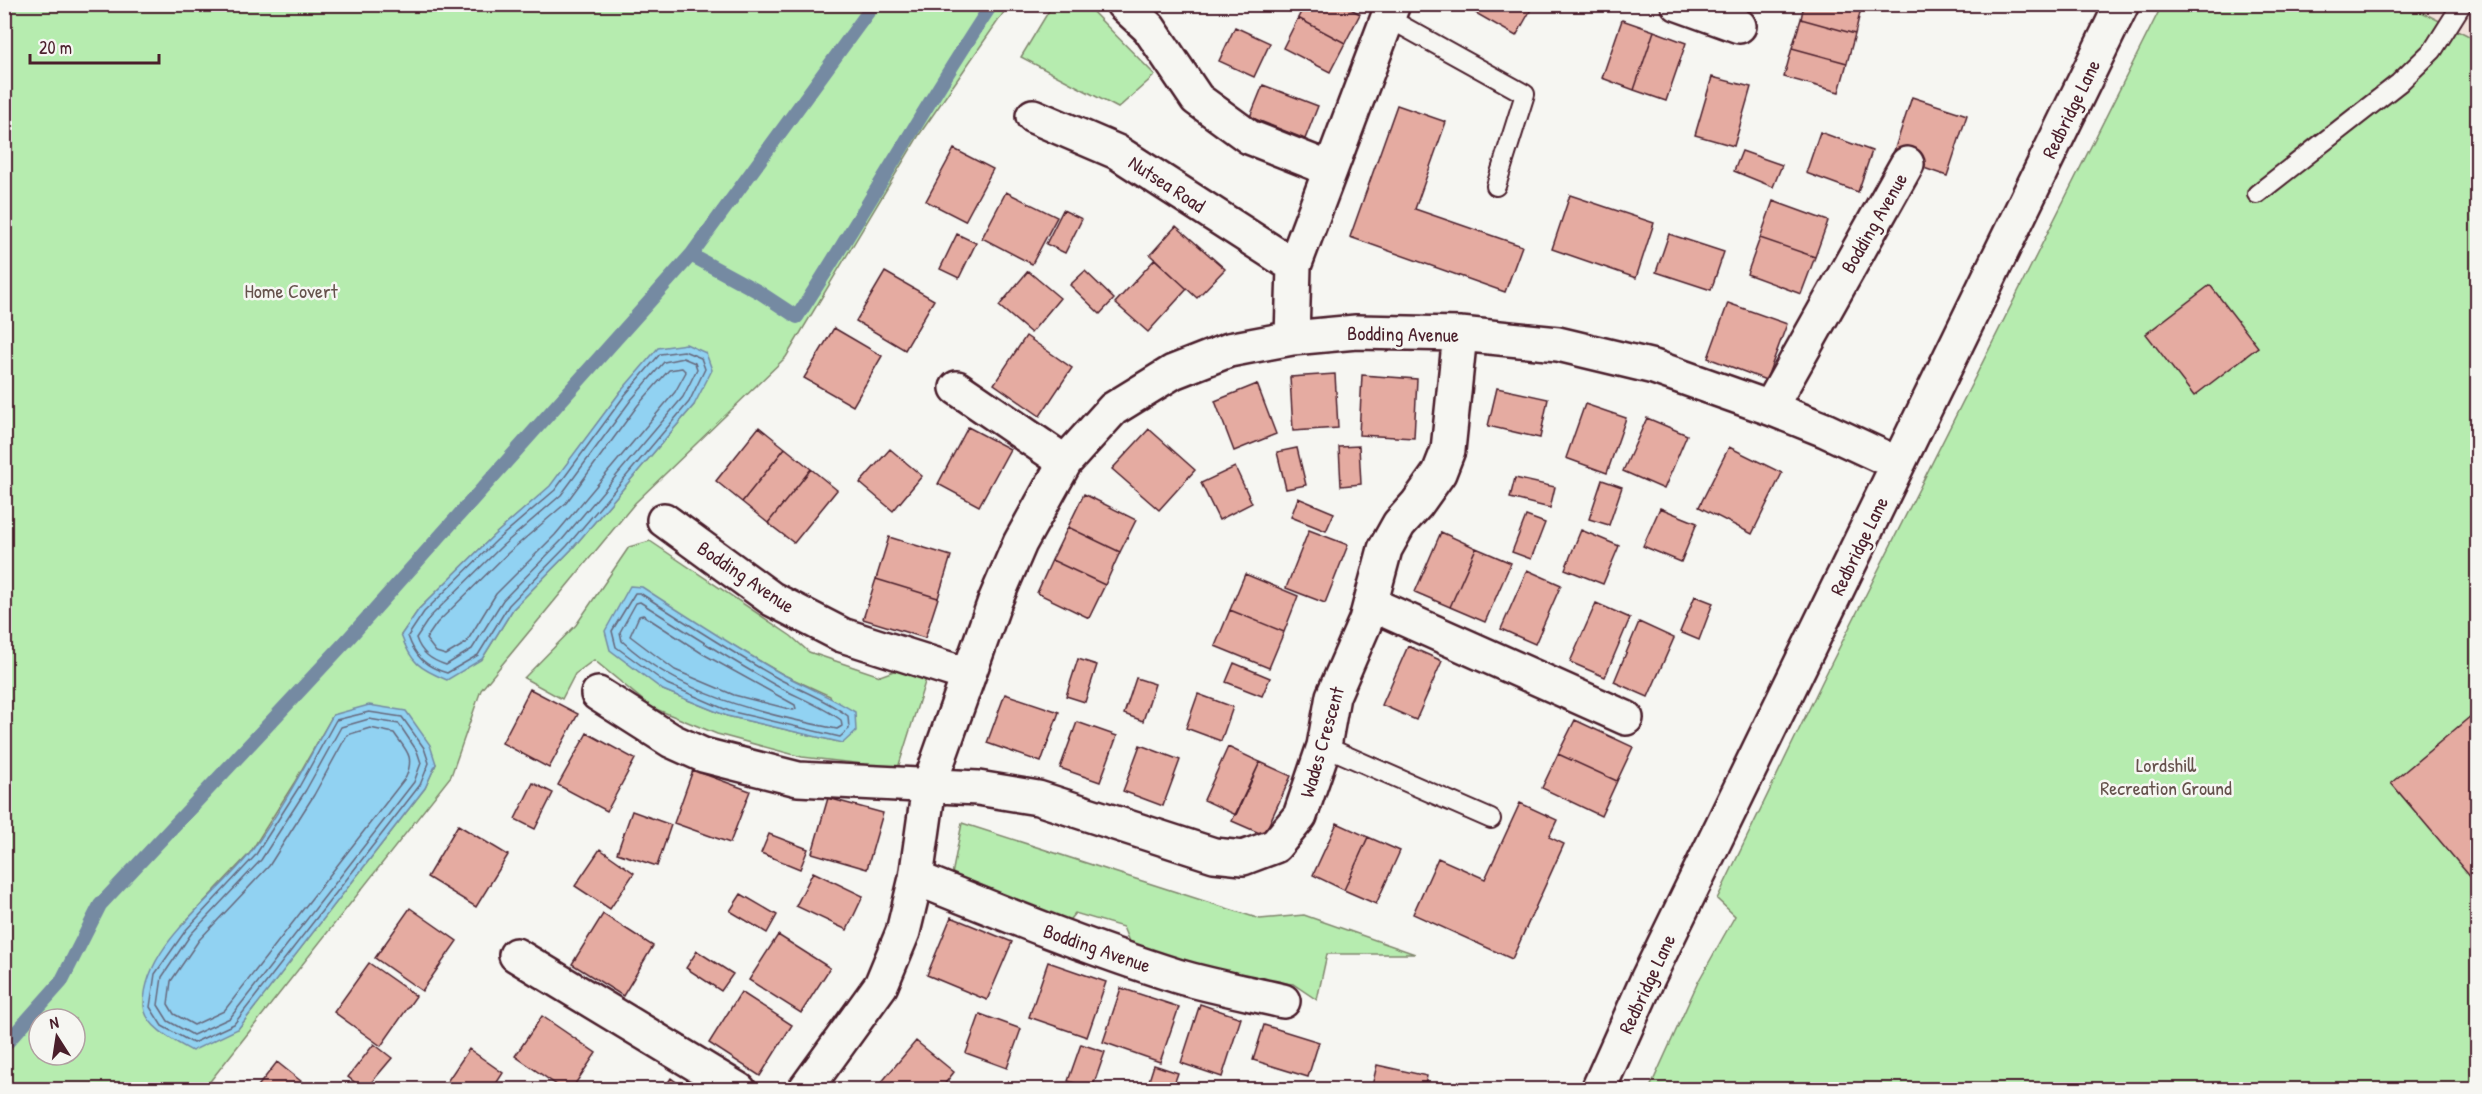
<svg xmlns="http://www.w3.org/2000/svg" width="2482" height="1094" viewBox="0 0 2482 1094" font-family="'Patrick Hand',sans-serif">
<rect width="100%" height="100%" fill="#f6f6f2"/>
<filter id="ink" filterUnits="userSpaceOnUse"><feTurbulence type="fractalNoise" baseFrequency=".0167" numOctaves="2"/><feDisplacementMap in="SourceGraphic" scale="12" xChannelSelector="R" yChannelSelector="G"/><feConvolveMatrix kernelMatrix="1 2 1 2 8 2 1 2 1" color-interpolation-filters="sRGB"/></filter>
<g filter="url(#ink)">
<path fill="#f1e0da" d="M2408,5H2477V40L2413,9Z"/>
<path fill="#b6ecaf" stroke="#80866d" stroke-width="1.5" fill-rule="evenodd" d="M1053,4L1086,5L1155,75L1118,108L1021,57Z
M5,5H1009L919,135L786,357L635,503L481,690L451,776L204,1089L5,1090ZM621,391L694,405L571,550L513,609L482,659L401,635L419,609L493,536L551,486ZM333,715L436,764L425,788L238,1029L181,926L250,853L294,783ZM39,1019H75V1055H39Z
M2162,5H2408L2477,40V1089L1649,1090L1698,982L1735,916L1717,899L1825,676Z
M650,541L791,636L809,652L880,676L902,668L926,679L898,768L802,757L717,734L651,707L594,660L575,674L562,699L524,678L576,625L629,547ZM715,635L784,675L830,696L843,743L727,716L663,690Z
M962,823L1260,919L1304,915L1415,954H1327L1317,1000L1293,984L1212,976L1132,949L1123,927L1075,913L1065,925L951,880Z"/>
<path fill="#91d2f2" stroke="#758aa2" stroke-width="1.5" d="M686,344L706,353L712,370L694,405L571,550L513,609L482,659L447,680C420,669 411,663 401,635L419,609L493,536L550,486L621,391L658,348Z
M630,586L642,587C688,617 734,647 782,674C807,687 831,697 855,712L856,731L843,743L727,716L663,690L610,650L605,631Z
M369,705L406,711L430,745L436,764L425,788L238,1029L192,1051C176,1042 145,1027 144,1006C143,944 217,897 251,852C282,810 307,761 333,715Z"/>
<g fill="none" stroke-linecap="round" stroke-linejoin="round">
<path stroke="#66677b" stroke-width="1.5" d="M684,351L701,358L705,369L689,402L567,546L509,605L478,655L447,673C426,667 415,657 408,636L424,612L497,540L555,490L625,395L660,354Z
M683,358L695,363L697,369L683,397L561,541L503,600L472,649L446,665C431,660 421,653 416,638L430,617L502,546L561,495L631,400L664,362Z
M682,368L686,372L675,392L555,535L496,594L466,643L446,655L436,652L426,639L437,623L508,553L566,503L638,405L669,370Z
M635,593H640C686,623 731,652 779,679C802,691 827,700 848,716L849,729L840,737L729,711L667,684L616,647L612,631Z
M640,602C685,631 729,659 775,685C797,697 820,705 841,720L842,726L837,729C761,714 680,695 622,641L620,632L636,603Z
M643,615L703,654L795,705L796,709L793,710L734,695L675,670L630,636L639,616Z
M369,712L402,717L424,748L429,763L420,785L234,1024L193,1043L162,1026L150,1007L155,974L186,930L255,856L299,787L336,720Z
M369,719L399,724L417,751L421,763L414,782L230,1018L193,1035L168,1021L158,1005L162,977L191,934L261,860L306,790L341,727Z
M370,728L394,733C406,751 415,755 406,777L224,1011L194,1025L174,1014L168,1004L171,981L199,940L269,866L314,795L347,735Z"/>
<path stroke="#758aa2" stroke-width="14" d="M691,255L759,292L797,317C864,214 924,107 992,4
M4,1046L61,982L100,905L349,638L691,255L874,4"/>
</g>
<path fill="#e5aba1" stroke="#4a1f2b" stroke-width="1.5" d="M1305,4H1342L1360,14L1345,43L1298,18Z
M1460,4H1531L1533,6L1516,36Z
M1804,4H1862L1855,34L1801,19Z
M1298,18L1345,43L1330,72L1283,48Z
M1801,19L1855,34L1847,63L1792,48Z
M1622,20L1654,31L1634,90L1602,78Z
M1235,27L1270,43L1254,77L1219,61Z
M1654,31L1686,43L1666,101L1634,90Z
M1792,48L1847,63L1839,92L1784,77Z
M1712,77L1751,87L1734,146L1695,135Z
M1263,85L1318,106L1305,139L1250,117Z
M1912,97L1967,115L1947,176L1892,157Z
M1397,105L1446,122L1415,209L1522,246L1505,292L1350,237Z
M1820,132L1872,151L1858,192L1806,173Z
M954,149L993,169L965,221L926,201Z
M1742,151L1782,165L1773,187L1734,171Z
M1006,192L1057,217L1032,264L982,238Z
M1570,195L1654,223L1636,278L1552,249Z
M1773,201L1828,221L1815,257L1760,238Z
M1063,210L1082,219L1065,253L1046,244Z
M1176,226L1225,269L1197,298L1150,255Z
M957,234L976,243L959,278L940,269Z
M1669,234L1724,252L1711,290L1656,272Z
M1760,238L1815,257L1801,294L1747,274Z
M1155,259L1187,289L1148,332L1115,303Z
M1028,271L1060,298L1031,333L999,306Z
M1085,271L1114,299L1100,314L1070,285Z
M885,272L934,300L905,350L856,321Z
M2210,285L2258,347L2194,396L2146,334Z
M1728,303L1787,324L1766,380L1708,358Z
M834,328L882,356L853,406L804,378Z
M1026,336L1072,368L1040,416L994,384Z
M1335,374L1338,428L1293,431L1290,377Z
M1362,375L1417,379L1414,438L1359,435Z
M1257,384L1276,434L1234,451L1215,401Z
M1497,388L1548,399L1540,438L1488,426Z
M1585,404L1626,418L1607,473L1566,458Z
M1647,418L1687,435L1664,489L1623,471Z
M759,427L785,448L742,502L716,481Z
M968,427L1010,449L979,506L938,484Z
M1149,429L1195,470L1159,510L1112,469Z
M1359,446L1361,484L1341,486L1339,447Z
M1729,447L1782,473L1752,534L1699,507Z
M785,448L811,469L768,523L742,502Z
M1297,448L1306,485L1286,489L1277,452Z
M890,449L922,476L893,511L860,483Z
M1235,467L1252,503L1219,520L1201,483Z
M811,469L837,490L794,543L768,523Z
M1515,478L1555,487L1550,508L1510,498Z
M1602,480L1622,487L1609,525L1589,519Z
M1084,494L1136,520L1120,552L1068,527Z
M1298,498L1334,513L1326,531L1291,517Z
M1660,508L1697,523L1681,562L1643,546Z
M1526,516L1545,523L1531,559L1512,552Z
M1068,527L1120,552L1105,585L1052,560Z
M1309,530L1348,545L1325,603L1286,588Z
M1581,530L1619,546L1603,584L1565,569Z
M1441,532L1476,548L1450,607L1415,592Z
M889,537L951,556L938,598L876,579Z
M1476,548L1511,563L1485,622L1450,607Z
M1052,560L1105,585L1089,618L1037,593Z
M1527,570L1561,585L1535,644L1501,629Z
M1245,574L1298,596L1284,632L1230,610Z
M876,579L938,598L925,638L863,619Z
M1695,596L1713,603L1699,640L1680,632Z
M1596,603L1630,618L1605,677L1570,662Z
M1230,610L1284,632L1269,668L1215,646Z
M1639,622L1674,638L1648,697L1614,682Z
M1408,646L1442,661L1416,720L1382,705Z
M1078,659L1097,665L1085,702L1066,696Z
M1234,663L1270,678L1262,696L1226,682Z
M1136,678L1155,684L1143,721L1124,714Z
M530,689L578,714L549,768L502,743Z
M1005,694L1059,712L1041,762L987,743Z
M1198,694L1233,707L1221,741L1186,728Z
M2478,710V886L2391,783Z
M1575,720L1633,747L1617,781L1558,754Z
M1077,722L1117,736L1100,782L1060,768Z
M587,733L635,759L607,811L558,785Z
M1140,745L1180,760L1163,806L1123,791Z
M1228,747L1260,762L1236,815L1204,800Z
M1558,754L1617,781L1601,816L1542,788Z
M1260,762L1291,776L1264,835L1232,821Z
M693,770L750,791L730,843L674,823Z
M533,783L553,793L535,829L515,819Z
M828,798L883,813L867,869L812,853Z
M1520,803L1557,820L1549,837L1564,844L1512,959L1413,914L1438,858L1485,879Z
M632,811L671,825L657,866L617,853Z
M1337,823L1368,837L1344,890L1313,875Z
M458,825L508,855L476,907L427,877Z
M769,834L808,849L800,869L761,853Z
M1368,837L1400,851L1376,904L1344,890Z
M600,849L634,873L610,909L575,886Z
M813,872L863,896L847,930L796,906Z
M741,894L777,915L767,933L730,911Z
M410,908L457,941L422,991L375,958Z
M603,914L653,946L623,996L572,964Z
M951,917L1012,942L987,1000L927,975Z
M778,935L830,968L801,1013L749,980Z
M697,951L733,974L721,991L686,968Z
M1048,962L1106,982L1087,1037L1029,1017Z
M369,963L416,996L381,1046L334,1012Z
M1121,988L1179,1007L1160,1062L1103,1042Z
M741,992L792,1025L760,1076L709,1043Z
M1200,1004L1241,1018L1222,1077L1181,1063Z
M980,1014L1021,1029L1007,1068L966,1053Z
M542,1016L596,1053L571,1090H564L515,1056Z
M1264,1025L1319,1042L1308,1077L1253,1060Z
M916,1041L954,1072L940,1090H875Z
M374,1044L392,1058L365,1090L348,1077Z
M1081,1044L1105,1052L1092,1089L1068,1081Z
M469,1049L503,1073L492,1090H449L444,1086Z
M277,1062L312,1090H255Z
M1154,1065L1178,1073L1172,1090H1146Z
M1377,1065L1427,1076L1424,1090H1371Z
M671,1078L687,1090H663Z"/>
<g fill="none" stroke-linecap="round" stroke-linejoin="round">
<g stroke="#4a1f2b" stroke-width="22">
<path id="lane" d="M1388,18L1525,94L1496,186
M2257,194L2399,83L2433,50L2462,4
M1324,746L1491,819"/>
</g>
<g stroke="#4a1f2b" stroke-width="38">
<path id="street" d="M1123,4L1149,28L1197,99L1249,137L1330,169
M1678,4L1739,26
M1033,116L1117,152L1294,266
M1292,338L1294,266L1393,4
M957,388L1065,462
M1770,408L1907,164
M664,520L772,599L842,635L968,675
M1371,604L1626,718
M598,694L672,741L703,755L798,779L978,788L1038,798L1214,855L1243,858L1275,846L1300,816L1324,746L1333,696L1366,620L1385,549L1399,524L1417,504L1439,473L1448,450L1460,334
M916,878C1002,913 1088,948 1177,976C1211,986 1248,993 1283,1001
M516,955L739,1090
M805,1090L881,985L903,932L916,878L929,786L995,601L1020,543L1065,462L1113,409L1173,372L1229,350L1292,338L1356,332L1460,334L1558,344L1654,367L1770,408L1825,430L1898,464
M1598,1090L1648,978L2122,4"/>
</g>
<use href="#lane" stroke="#f6f6f2" stroke-width="18"/>
<use href="#street" stroke="#f6f6f2" stroke-width="33"/>
</g>
</g>
<g text-anchor="middle" stroke-width="5" stroke-linejoin="round" paint-order="stroke">
<g font-size="20" fill="#4a1f2b" stroke="#f6f6f2">
<text transform="translate(2071 109) rotate(-64)" y="7">Redbridge Lane</text>
<text transform="translate(1167 184) rotate(33)" y="7">Nutsea Road</text>
<text transform="translate(1874 223) rotate(-60)" y="7">Bodding Avenue</text>
<text transform="translate(1403 334) rotate(1)" y="7">Bodding Avenue</text>
<text transform="translate(1859 546) rotate(-64)" y="7">Redbridge Lane</text>
<text transform="translate(746 577) rotate(34)" y="7">Bodding Avenue</text>
<text transform="translate(1322 742) rotate(-74)" y="7">Wades Crescent</text>
<text transform="translate(1097 948) rotate(19)" y="7">Bodding Avenue</text>
<text transform="translate(1647 984) rotate(-65)" y="7">Redbridge Lane</text>
</g>
<g font-size="20" fill="#65524c" stroke="#f6f6f2">
<text x="291" y="298">Home Covert</text>
<text x="2166" y="772">Lordshill<tspan x="2166" dy="23">Recreation Ground</tspan></text>
</g>
</g>
<rect width="2482" height="1094" fill="none" stroke="#f6f6f2" stroke-width="24"/>
<rect x="12" y="12" width="2458" height="1070" fill="none" stroke="#4a1f2b" stroke-width="2" filter="url(#ink)"/>
<g transform="translate(57 1037) rotate(348)"><circle r="28" fill="#f6f6f2" stroke="#b1a0a2" stroke-width="1.5"/>
<path d="M0-4.5L10 22L0 15L-10 22Z" fill="#4a1f2b"/>
<text y="-9" font-size="16" font-weight="bold" text-anchor="middle" fill="#4a1f2b">N</text>
</g>
<path d="M30 54v9h129v-9" fill="none" stroke="#4a1f2b" stroke-width="3"/>
<text x="39" y="54" font-size="18" fill="#4a1f2b" stroke="#f6f6f2" stroke-width="4.5" paint-order="stroke">20 m</text>
</svg>
